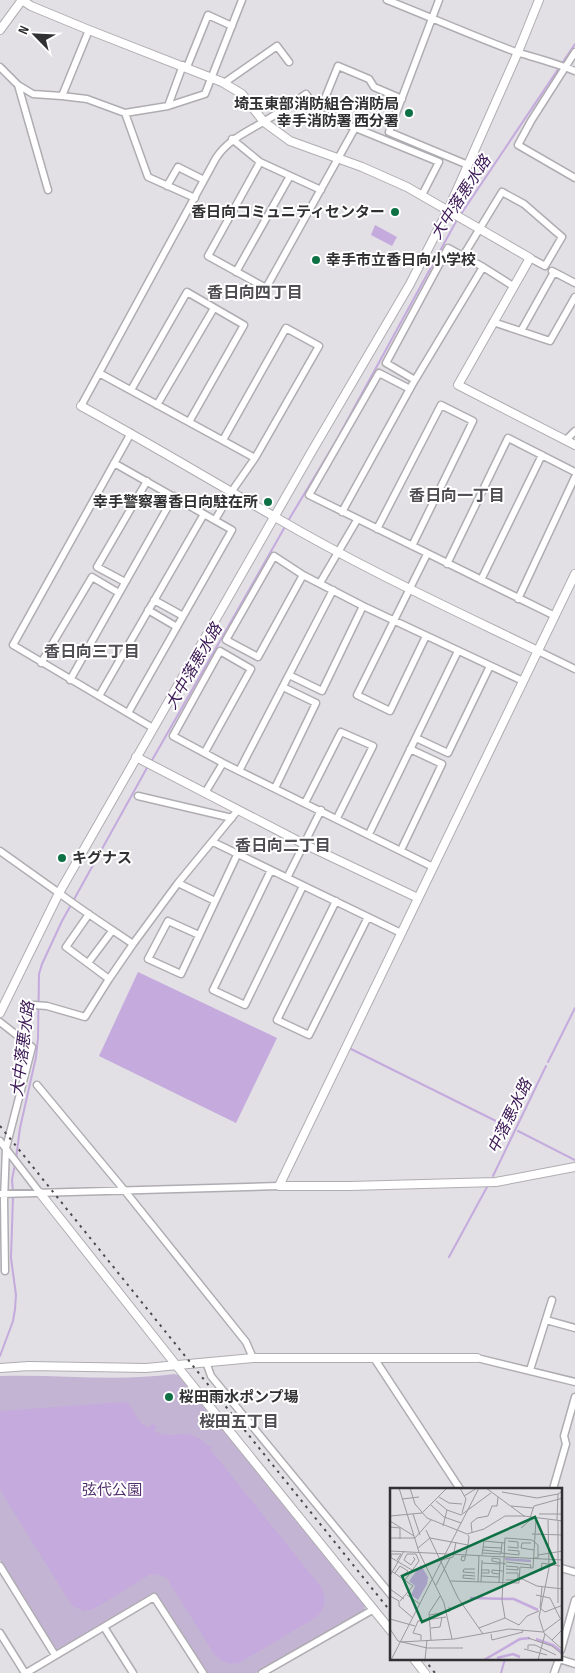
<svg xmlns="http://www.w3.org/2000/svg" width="575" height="1673" viewBox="0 0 575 1673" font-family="'Sofia Sans Condensed','Noto Sans JP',sans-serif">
<rect width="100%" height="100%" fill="#e2dfe5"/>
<path fill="#c4b4d3" d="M174,1374L178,1375L365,1606L364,1611L256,1673H206L155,1593L59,1652L57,1651L0,1560V1376C58,1374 117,1382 174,1374Z"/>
<path fill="#c4aadd" d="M375,225L397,237L392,246L371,235Z
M138,972L277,1038L236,1123L99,1056Z
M125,1402C138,1409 132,1420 149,1428L152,1424L157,1426L154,1431C175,1443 186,1422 209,1447L211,1445L213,1446L210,1449L321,1587C327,1600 326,1608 315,1618L241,1662C230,1666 221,1662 214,1654L166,1577L156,1574L149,1575L97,1607L91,1610H84L83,1613L82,1610L74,1607L69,1601L0,1490V1411Z"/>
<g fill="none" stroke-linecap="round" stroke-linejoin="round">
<path stroke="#c4aadd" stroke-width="2" d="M461,214L575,44
M288,521L336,441L458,218
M151,762L286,525
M349,1048L508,1127
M548,1062L575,1008
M518,1131L575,1160
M16,1159L20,1128L36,1057L38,1038L39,974L42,964L62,921L148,766
M493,1176L546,1066
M13,1192L12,1180L15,1164
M449,1257L487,1187
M0,1356L13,1321L15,1309L16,1295L11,1258L13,1196
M501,1673L505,1659"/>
<g stroke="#b0adb2" stroke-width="9">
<path id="minor" d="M387,0C430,17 473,36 516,52C536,58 556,63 575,71
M439,0L389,132L468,165
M575,52L531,121L518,145L575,178
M0,67L18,85L48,190
M187,67L208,15L232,26
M224,83L277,46L289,62
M18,85L33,94L62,96L89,30
M62,96L87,99L125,113L168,106L183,65
M168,106L205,94L242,0
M125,113L148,177L195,198
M319,113L338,66L369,79L374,87L402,99
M232,139L260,162L321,190
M260,162L208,256L266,288L355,128
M167,186L178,167L204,180
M463,256L502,192L524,204L562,237L545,266L530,258
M552,271L575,283
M236,272L290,176
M493,322L550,341L575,297
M521,331L554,272
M99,373L255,458
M415,380L386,363L448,248L483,267
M410,389L379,373L309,495L555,616
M131,390L187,292L244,325L189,422
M157,405L214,308
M81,406L216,158C228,140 245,133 263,122C277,114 292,104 306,94L319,113L439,162L422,195
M131,433L13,645L153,728
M566,440L575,431
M114,463L232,530L128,713
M342,512L412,385L483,267L513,286
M215,520L232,491L255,458L319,346L286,328L223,440
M377,529L441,405L473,421L412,546
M447,564L508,438L575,472
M303,575L274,556L226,640L258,657L303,575L363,606L523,681
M481,580L542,455
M125,582L97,567L147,481
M320,583L357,520
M518,599L575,477
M154,600L183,616
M148,610L177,627
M426,636L390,711L357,695L427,554
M538,651L575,669
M41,663L92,577L119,593
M289,675L322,691L363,606
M70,680L174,496
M99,696L204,514
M416,738L448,753L490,666
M205,752L251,669L220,651L173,736L223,763L433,867
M239,771L333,590
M275,788L316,703L283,687
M205,793L223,763
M138,796L232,818
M305,803L341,732L373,746L337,818
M369,834L458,651
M213,842L401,933
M401,850L442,764L410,749
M0,851L59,893C83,911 108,927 133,944L109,979L66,947L89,914
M271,870L213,990L245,1005L303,886
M287,878L321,810
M178,883L215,901
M336,901L277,1020L309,1035L368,917
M199,935L168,921L148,959L181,974L237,855
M133,944L178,883L238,810
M88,963L112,931
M34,1005L47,1006L85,1017L109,979
M0,1022L32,1047L6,1148L4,1200L5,1271
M37,1085L125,1191L246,1342L253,1358
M0,1141L40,1193
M0,1194L279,1186
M546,1320L575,1328
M374,1358L460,1489
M477,1358L575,1382
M206,1362L211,1376L391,1595
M530,1370L552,1300
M553,1489L566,1444L564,1436L575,1397
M0,1566L55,1655
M561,1568L575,1572
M104,1627L133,1673
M0,1633L25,1673
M561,1650L575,1600
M559,1659L575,1664
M26,1673L154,1597L203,1673
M262,1673L374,1609
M554,1673L559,1659"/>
</g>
<g stroke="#b0adb2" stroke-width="10">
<path id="tertiary" d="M22,0L31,6L89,30L222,82L242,94L264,122L290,141L362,167L407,187L530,258L458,385L575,445
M0,30L22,0
M81,406C147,442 210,480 275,517C360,567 449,608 538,651
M575,574L279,1186H350L496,1182L575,1167
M136,757L304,844L418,898
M0,1013L59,893L312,451L410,284L448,210L518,52L539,0
M40,1193L176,1365L391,1631
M0,1368L29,1366L146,1368L253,1358H477
M414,1659L425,1673"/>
</g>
<use href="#minor" stroke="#fff" stroke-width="6"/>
<use href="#tertiary" stroke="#fff" stroke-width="8"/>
<path stroke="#4b4a4d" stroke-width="2" stroke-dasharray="2.5 5" stroke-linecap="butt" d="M0,1126L391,1612
M424,1659L435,1673"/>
</g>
<g fill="#0e7045" stroke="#fff" stroke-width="2">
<circle cx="409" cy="113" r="5"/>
<circle cx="395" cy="212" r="5"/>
<circle cx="316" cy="260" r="5"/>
<circle cx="268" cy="502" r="5"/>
<circle cx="62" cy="858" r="5"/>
<circle cx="169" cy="1397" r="5"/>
</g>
<g text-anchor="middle" stroke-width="4" stroke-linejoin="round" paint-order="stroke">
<g font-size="15" font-weight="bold" fill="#313032" stroke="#fff" text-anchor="end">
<text x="399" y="109">埼玉東部消防組合消防局<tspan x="399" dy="17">幸手消防署 西分署</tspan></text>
<text x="385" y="217">香日向コミュニティセンター</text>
<text x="326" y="265" text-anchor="start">幸手市立香日向小学校</text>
<text x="258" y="507">幸手警察署香日向駐在所</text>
<text x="72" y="863" text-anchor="start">キグナス</text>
<text x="179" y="1402" text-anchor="start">桜田雨水ポンプ場</text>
</g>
<g font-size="15" fill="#53316f" stroke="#fff">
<text x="112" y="1495">弦代公園</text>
</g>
<g font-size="16" font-style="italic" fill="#3d1a56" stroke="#fff">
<text transform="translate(460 197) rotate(-57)" y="6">大中落悪水路</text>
<text transform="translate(193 666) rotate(-60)" y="6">大中落悪水路</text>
<text transform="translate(22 1049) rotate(-83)" y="6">大中落悪水路</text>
<text transform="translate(509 1116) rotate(-64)" y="6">中落悪水路</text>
</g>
<g font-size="16" font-weight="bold" fill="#504e53" stroke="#fff">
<text x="255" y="298">香日向四丁目</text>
<text x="457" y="501">香日向一丁目</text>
<text x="92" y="657">香日向三丁目</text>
<text x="283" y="851">香日向二丁目</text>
<text x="239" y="1427">桜田五丁目</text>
</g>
</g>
<g transform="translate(390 1488)">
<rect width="172" height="172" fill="#e2dfe5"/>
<path d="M31,77L38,89L37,96L28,112L21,107L25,98L19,93Z" fill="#c4aadd"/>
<path fill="none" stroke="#c4aadd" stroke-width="2.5" d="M115,71L141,73M80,110L124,111L148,122M146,151L163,157L173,165M107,170L123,166L130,169M94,172L130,151L140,150"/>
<path fill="none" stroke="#9b999d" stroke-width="1" d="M9,0L29,64L54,115L62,151M20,0L25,16L37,30L77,46L94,41L115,28H135M70,0L76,11L72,25M96,0L134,28L173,33M112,4L147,10L168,6M74,8L87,0M49,9L59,15L72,16M12,11L29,9M46,13L57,22L71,27L101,5M41,17L54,29L71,35M121,18L143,20M23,26L30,47M149,26H173M0,28L32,25L57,0M158,32L159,80L149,129L154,145L173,162M167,32L168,6L173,3M0,33L24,48M53,38L57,22M0,39L10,40V51M131,40L139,33L144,18L173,10M36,42L68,110L93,146M82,44L81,35L87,30L98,28L102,18H107L108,9M142,46L173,47M0,50H25L41,32M141,55H132L131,60L144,62M93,59L111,60M118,59L128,60V54L118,53M28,60L40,50L78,57M93,62L111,64M0,63L173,72M93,65L111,66L112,55M111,65L129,67V63L118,62M92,67L94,53L115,55M148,67L173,63M0,69L22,82M1,69V66H11L7,72M23,69L25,71L21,77L14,72L17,66H26L29,73M75,69L72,68L71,72L74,73L75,71V69L76,66V65L78,57L79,49L78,47M44,74L63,69L66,54M110,74V71L102,70V73L116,76M116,74L141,77L140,80M92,75L110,76M116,81L128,82V79L116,78M0,82L23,98L10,113M151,83L152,75L170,78M5,85L10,78L18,83L12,90M85,85L73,84L74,81H85M92,85H99V82H92M109,86L102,85V82L113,83M0,88L14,63M91,88L109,89M130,90L147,98L173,101M85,91L73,90V87L85,88M15,92L29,73M116,92H128V85H116M60,93L129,95L130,79L143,80L146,31M88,94L89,67M91,94L92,72M109,95L110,75M46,97L60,70M152,99L150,120L155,124L173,117M0,101L14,111M17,107L30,116M146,107L160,110L170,130M0,108L9,113V118L23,130M168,115V33M40,127L60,123L59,119M115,130L112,112L115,50L142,52L148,57V70H144M0,131L25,138M41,140L50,139L52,129M89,140L115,130L129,137L137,128L149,123M0,141L8,153L37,160M101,146L102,152L133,144L132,142M138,150L162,158L173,167M31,152V147L23,145L28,133L56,129M41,152L39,125L50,108M162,152L173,141M11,154L64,151L119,141L153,144L173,129M37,160H73M134,161L157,167M138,161V157H145L166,167M1,172L89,0M35,172L37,152M148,172L155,146"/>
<path fill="#0e7045" fill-opacity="0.15" stroke="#0e7045" stroke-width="2.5" d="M145,29L165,75L32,134L12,88Z"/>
<rect width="172" height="172" fill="none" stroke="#313032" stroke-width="2.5"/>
</g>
<g transform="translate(35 35) rotate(294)" stroke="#ffffff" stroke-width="4" paint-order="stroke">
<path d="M0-4L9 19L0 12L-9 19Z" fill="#313032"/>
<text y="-8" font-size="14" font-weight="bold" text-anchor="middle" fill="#313032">N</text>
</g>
</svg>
